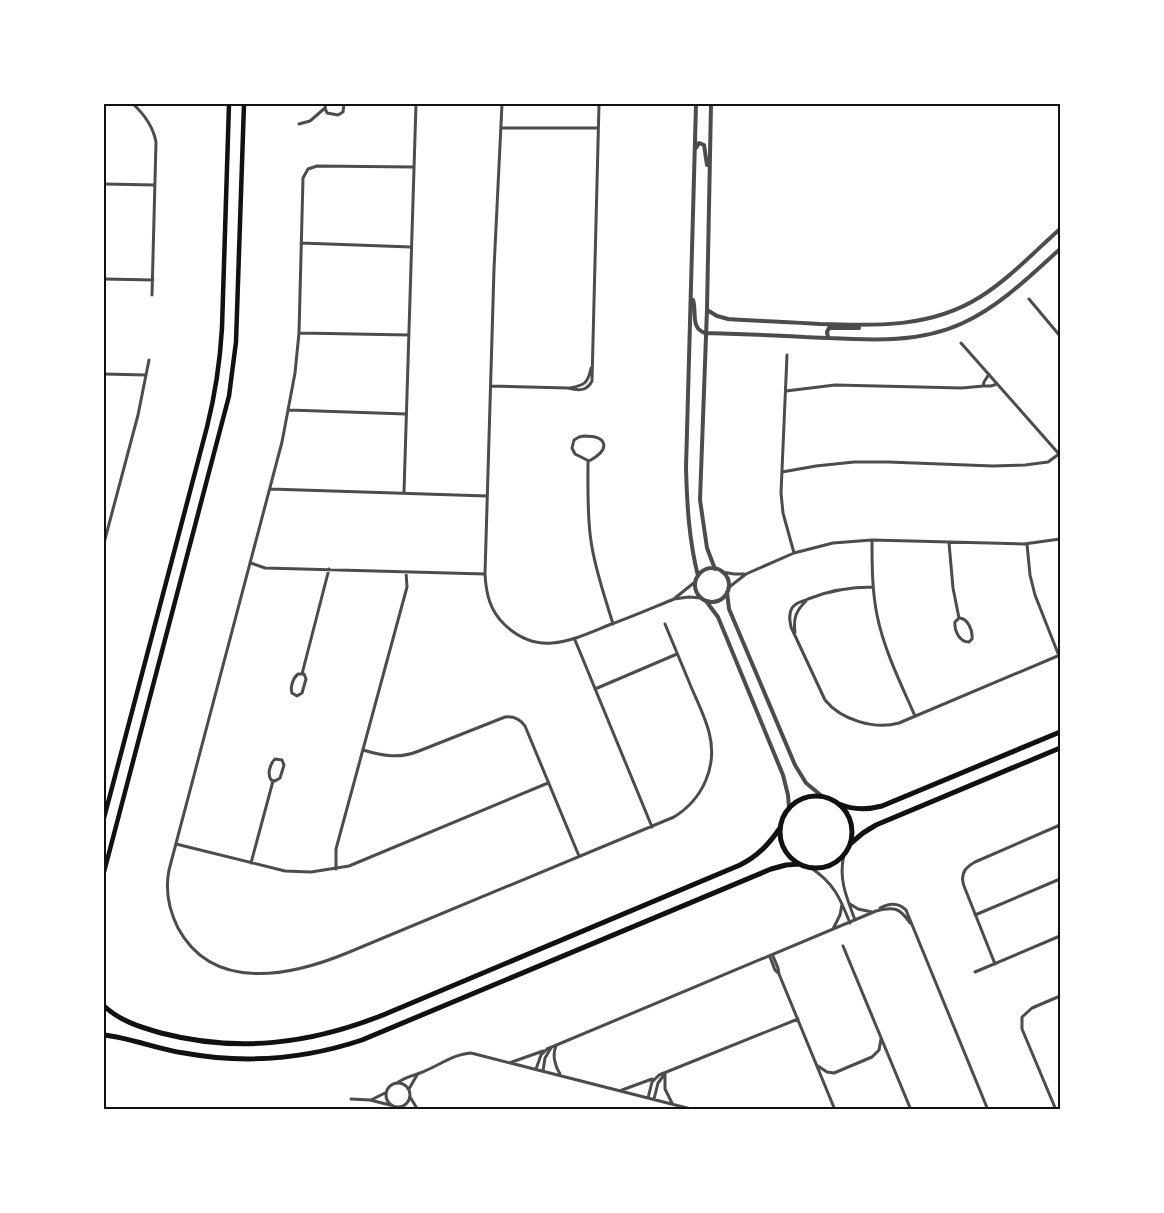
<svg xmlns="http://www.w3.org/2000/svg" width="1164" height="1213" viewBox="0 0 1164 1213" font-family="'Space Grotesk',sans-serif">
<rect width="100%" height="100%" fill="#fff"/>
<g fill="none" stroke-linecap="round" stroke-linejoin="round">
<path stroke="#4c4c4c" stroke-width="3" d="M133,104C145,115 153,126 156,142L152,295
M326,104L325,108L327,113L338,115L343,112L344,104
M502,104L494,269L485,574C486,594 490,611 505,625C539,657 572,640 609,625C631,617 652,608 674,599L689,597L701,598
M299,124L310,121L325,108
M502,128H598
M414,167L317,166L308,169L303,178L299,333L295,373L282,442L169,870C165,890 169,910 178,928C213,993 291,976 347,953L674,817C703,799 718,766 709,732C705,717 698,703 692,689C683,667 674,646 665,624
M104,184L155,185
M301,243L411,247
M104,279L153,280
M1029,299L1060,336
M300,333L409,335
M961,343L1059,454
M787,355L781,493L783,513L794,553
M104,374L146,375
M491,386L568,388C579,391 587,391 592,381L599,104
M983,386L984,382L989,374
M570,388C585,385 588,383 591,368
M786,391L835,385L962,388L983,386H991L997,384
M289,410L406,414
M584,436C609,436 610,450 589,461L575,454L572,448L574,440L579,437Z
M588,461C588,488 587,515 591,541C595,570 605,597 613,624
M782,472L816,466L854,462H888L993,466L1025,465L1048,462L1059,454
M270,489L487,496
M404,492L416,104
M872,540C872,565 872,590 877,615C884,650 901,684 915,716
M104,543L138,415L149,360
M949,543L953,588L959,618
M1027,544L1030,575L1035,595L1059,656
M251,563L265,568L485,574
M722,572L734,574H744
M873,587C849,587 830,590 808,599C802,602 796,602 792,608C788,614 790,621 791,627L825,700C841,720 875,730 899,723L1060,655
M728,588L746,574L794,553L833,543L872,540L1024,544L1060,539
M675,598L695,582
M959,618C968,618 973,631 972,639L969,642C959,642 954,630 955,622Z
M795,632C793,618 796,611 806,601
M575,640L652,827
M298,674H304L306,679L302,693L297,696L292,693C290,687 293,678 298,674Z
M302,674L329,569
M595,689L677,654
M363,750C383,756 399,759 419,751L505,717C514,716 520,719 525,726L579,856
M275,759L282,760L284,765L280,778L275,781L271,780C267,774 270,764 275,759Z
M176,844L285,871L311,872L349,866L548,783
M844,855C838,879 847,898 855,920
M251,863L273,781
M811,868C834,883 840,898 850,923
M336,869V849L407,587L406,572
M850,904L858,909L872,912
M880,908C889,903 898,902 906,910L988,1110
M975,915L1060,879
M833,929L840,915L842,904
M843,946L911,1110
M773,956L778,968L779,974
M770,957L775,970L779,974L835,1110
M995,964L964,886C960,875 965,867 975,862L1060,825
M975,972L1060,936
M556,1046C552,1055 555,1066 560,1074
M512,1062L543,1051
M818,1066L827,1072L834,1073L872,1057L879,1050L881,1039
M536,1069L541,1055L547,1049L876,911C894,906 900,908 910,923
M543,1071L545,1058L551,1048
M665,1073V1089L672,1103
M386 1095a12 12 0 1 1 24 0a12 12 0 1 1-24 0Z
M397,1083C405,1077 412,1076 420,1073C437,1067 453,1054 471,1053L695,1110
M409,1089L417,1075
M622,1090L652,1079
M410,1097L418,1110
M648,1098L652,1082L659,1075L798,1019
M351,1099L370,1100L390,1105
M654,1099L658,1083L664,1075
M371,1100L385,1093
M1056,1110L1022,1029V1017L1032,1008L1060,996"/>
<path stroke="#4c4c4c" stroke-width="4" d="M696,104L686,468C687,505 689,540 698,576
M711,104L707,309L700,500L707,548L715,569
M696,148L699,143L704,145L707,165
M693,300C697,312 690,328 705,333C739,334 772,335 805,337C858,339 914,346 963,323C1000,306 1030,276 1060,249
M707,310L717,316L728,319C759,321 789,322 820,324C875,326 931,328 980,297C1009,279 1034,252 1060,229
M828,337L827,332L829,328H859
M695 585a17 17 0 1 1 34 0a17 17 0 1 1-34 0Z
M727,592L729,609L795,765L806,783L823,797
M706,601L718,617L783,775L788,795L789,808"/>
<path stroke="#111" stroke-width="4.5" d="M104,818L207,427C215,395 220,362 222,328L229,104
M104,872L229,396L236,342L244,104"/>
<path stroke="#111" stroke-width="5" d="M780 832a36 36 0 1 1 72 0a36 36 0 1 1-72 0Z
M839,804C853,810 867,810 882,806L1060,732
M850,844L863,833L876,825L1060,748
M104,1006C120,1021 140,1027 161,1033C238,1053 310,1044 383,1015L740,865C758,856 769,844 780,828
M104,1035C131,1038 157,1049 184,1053C244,1064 305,1059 362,1040L771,869L786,865L799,864"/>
</g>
<rect width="1164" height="1213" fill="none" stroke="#ffffff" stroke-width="210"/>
<rect x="105" y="105" width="954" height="1003" fill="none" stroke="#111" stroke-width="2"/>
</svg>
